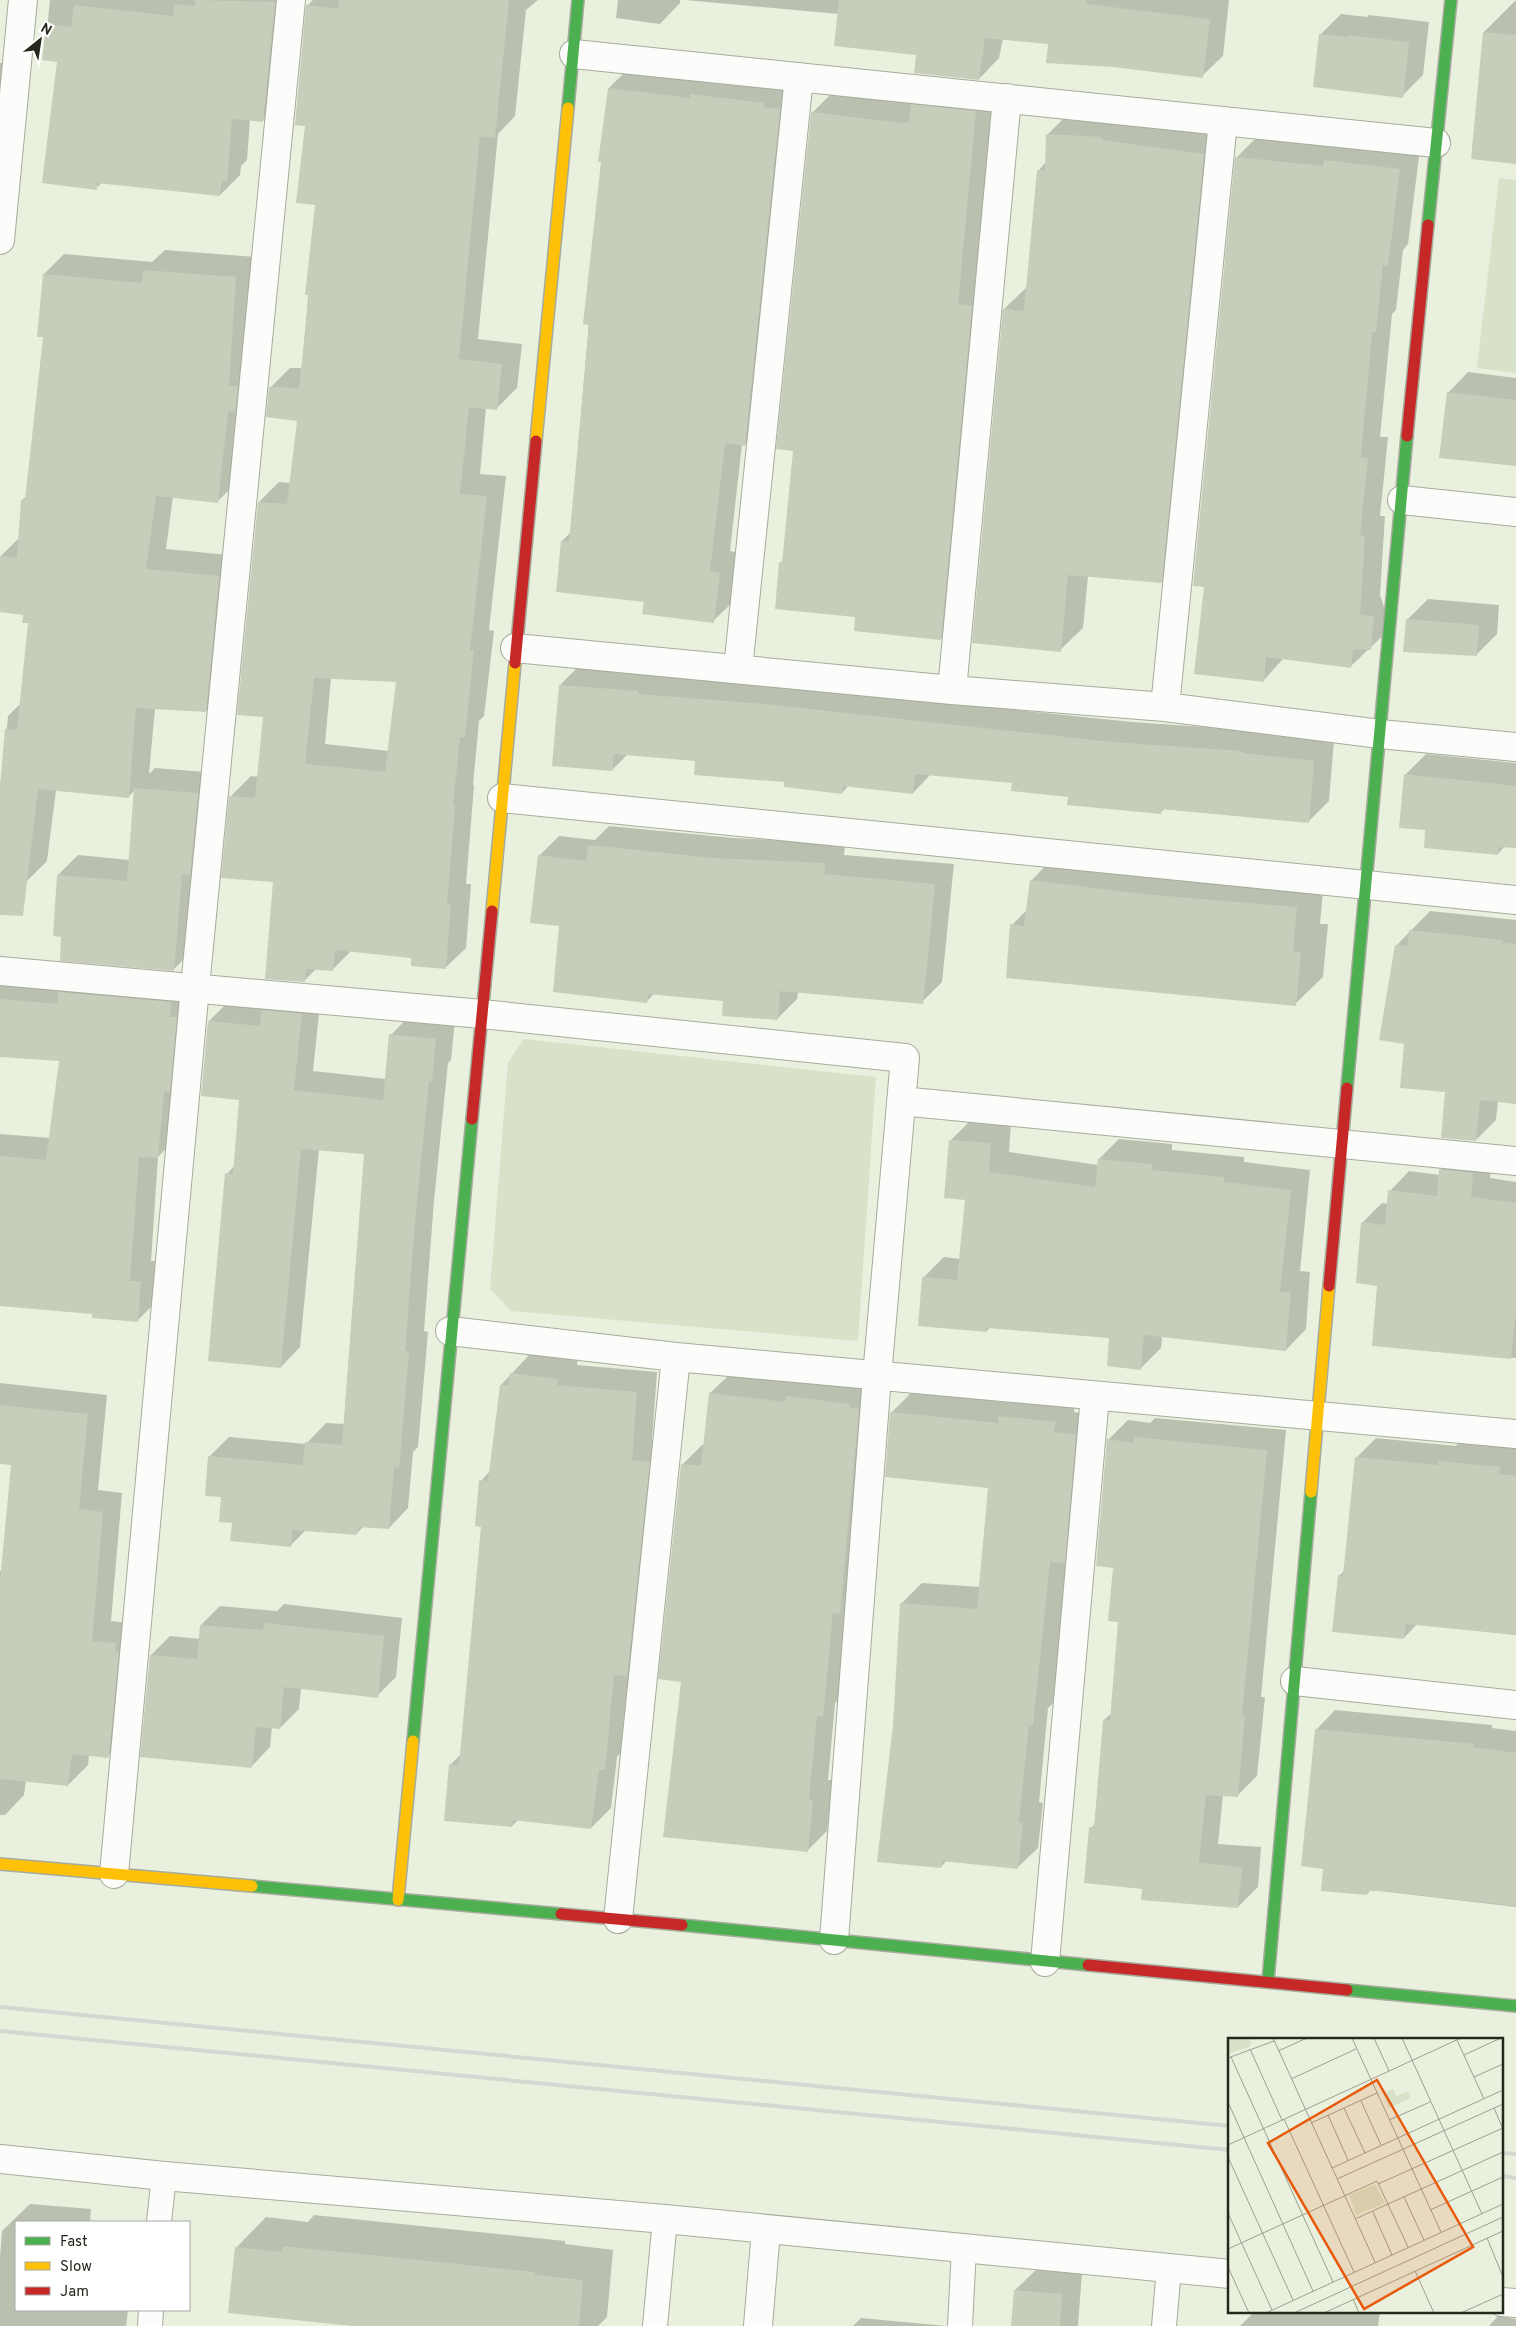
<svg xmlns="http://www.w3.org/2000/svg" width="1516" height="2326" viewBox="0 0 1516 2326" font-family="Overpass,sans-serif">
<rect width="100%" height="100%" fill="#e9f0dd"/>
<path fill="#d8e2c8" d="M1499,178L1516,180V373L1477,368Z
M524,1039L876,1077L858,1341L511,1311L490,1289L508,1062Z"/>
<path fill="#0003" fill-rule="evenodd" d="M50,0H293L283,101L263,120L250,119L247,160L241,166L240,175L220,195L102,183L96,188L59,61L44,59Z
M313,0H538L526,10L515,116L498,134L478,339L522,344L517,388L497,408L486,407L480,474L506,476L489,630L494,631L484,716L479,721L473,785L474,786L466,884H471L466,948L445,968L412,956L352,950L332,970L317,968L304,981L275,881L230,797L251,776L259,777L264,716L259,502L279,482L291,483L298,420L270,388L290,368H302L316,204L307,125V6ZM331,678L397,681L389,751L325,744Z
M618,0H680V3L660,24L616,18Z
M685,0H1229L1223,56L1202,76L1049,43L1003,38L999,58L979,79L839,14Z
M1516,0V163L1472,158L1484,32Z
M1341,14L1367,17L1369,15L1429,22L1423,75L1402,96L1320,35Z
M0,63H4L0,105Z
M629,68L800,89L765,424L745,444H742L730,551L740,553L734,601L713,621L645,601L557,591L562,541L571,532L609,88Z
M996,91L961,618L941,638L857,616L780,563L783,560L795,450L812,113L833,92Z
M1070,112L1226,132L1184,559L1161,582L1088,576L1083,628L1060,650L1004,309L1028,286L1038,171L1046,162L1048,134Z
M1257,137L1420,149L1408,244L1403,250L1396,310L1392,314L1380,437H1388L1380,516H1385L1380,595L1391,628L1351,666L1284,658L1263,681L1205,586L1236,158Z
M165,250L256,257L238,481L217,502L173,496L166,549L239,556L226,690L206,711L155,708L149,774L155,768L218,773L194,949L173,970L62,936L58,875L78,855L130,860L135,790L129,796L56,790L47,861L27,881L0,878V782H2L8,716L21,703L29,622L24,614L0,611V557L20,537L22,500L27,496L44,336V274L64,254L152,262Z
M1468,372L1516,378V465L1448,393Z
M1428,599L1499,605L1497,634L1476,655L1407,620Z
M580,665L1132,722L1262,731V733L1334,740L1329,801L1308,822L1164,809L1161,812L1069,796L1013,782L931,774L913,793L849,785L842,793L696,760L628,754L612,770L560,685Z
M1426,754L1516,763V847L1505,846L1498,854L1427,829L1405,775Z
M609,826L734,838L845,844L844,855L954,864L942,982L922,1002L798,992L797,999L777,1019L724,1000L655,993L647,1001L560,925L539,856L559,836L595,840Z
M1058,853L1324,880L1320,924H1328L1323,977L1295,1004L1012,925L1028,909L1031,881Z
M1430,911L1516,920V1103L1498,1101L1496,1120L1476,1140L1446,1091L1405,1043L1396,946Z
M191,982L178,1136L158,1157L151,1261H161L158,1300L137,1321L94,1313L0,1305V1134L51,1138L61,1059L0,1055V984Z
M321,994L313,1071L386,1079L391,1035L410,1015L455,1020L451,1060L448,1063L434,1201L424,1331L428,1332L418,1447L413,1452L408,1508L389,1528L364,1526L356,1534L306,1530L290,1546L233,1522L210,1456L229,1437L306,1444L326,1423L344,1424L365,1153L319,1149L300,1347L281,1367L227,1174L235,1165L240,1099L209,1021L229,1001Z
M971,1120L1011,1123L1009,1152L1098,1165L1099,1159L1119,1139L1172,1144V1150L1244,1157V1162L1310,1170L1300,1271L1310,1272L1306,1329L1286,1350L1162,1336L1161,1348L1141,1368L1110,1337L990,1327L987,1331L923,1278L944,1257L960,1259L967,1198L951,1140Z
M1459,1150L1492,1153L1490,1178L1516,1182V1358L1432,1349L1378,1285L1362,1223L1382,1203L1388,1204L1390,1191L1409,1171L1440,1175V1170Z
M531,1353L578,1359L577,1365L657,1372L652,1440L669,1442L625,1749L617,1757L611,1808L591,1828L519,1819L512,1826L450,1765L461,1754L482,1525L481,1481L491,1470L501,1385Z
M730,1374L869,1385L842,1696L835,1703L828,1780H832L827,1831L807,1851L683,1680L682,1465L702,1445H704L710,1393Z
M0,1383L107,1395L98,1490L122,1493L111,1621L135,1624L127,1737L107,1757L89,1755L88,1765L68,1785L26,1780L24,1795L5,1815H0V1571H2L12,1464L0,1463Z
M912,1392L1014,1403L1020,1396L1075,1402L1074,1412L1096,1415L1068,1558L1053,1703L1048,1708L1039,1802L1043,1803L1038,1848L1017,1868L947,1860L941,1867L894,1725L902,1603L922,1583L981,1587L990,1487L891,1413Z
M1155,1418L1286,1430L1261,1697H1265L1257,1776L1237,1796L1223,1795L1218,1844L1261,1847L1258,1887L1238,1907L1143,1888L1091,1828L1096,1823L1104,1720L1112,1713L1120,1621L1108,1440L1128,1420L1150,1423Z
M1376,1438L1456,1446L1460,1441L1516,1447V1635L1417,1624L1404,1638L1339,1576L1344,1571L1356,1458Z
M284,1604L402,1618L396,1677L377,1696L301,1688L299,1709L280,1728L272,1727L270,1747L251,1767L151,1655L170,1636L200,1639L201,1625L220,1606L277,1611Z
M1335,1710L1492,1725V1728L1516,1731V1907L1371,1890L1367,1894L1325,1868L1316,1730Z
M30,2204L91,2209L90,2222H16V2310H128L126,2326H0V2258L2,2231Z
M314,2215L565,2241V2244L613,2250L607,2317L598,2326H364L236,2248L266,2217L308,2222Z
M1036,2270L1082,2273L1078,2326H1012L1015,2290Z
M1254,2312H1380L1378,2326H1240Z
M1498,2316L1516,2319V2326H1489Z
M861,2318L947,2326H853Z"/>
<path fill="#c7cdbb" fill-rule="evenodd" d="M195,0L275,2L263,122L232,119L227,181L222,180L220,196L97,183V190L42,183L57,62L42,60L46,24L71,27L74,5L173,16L174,4L195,6Z
M339,0H509L495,138L480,136L459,359L502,364L497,410L469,407L460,494L487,496L470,650H474L465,737H460L453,805L455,806L447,904H451L446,969L411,966V958L335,950L333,971L306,969L305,982L265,979L273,882L221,878L229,796L255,798L263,717L237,715L258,502L287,504L297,421L266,417L269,387L299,388L309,295H305L315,205L296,203L305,126L295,125L306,5L338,9ZM314,678L396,682L385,772L305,764Z
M839,0H1086V4L1210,19L1203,78L1113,67L1046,63L1048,44L985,38L979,80L914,73L916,55L834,46Z
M1483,32L1516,35V164L1471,159Z
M1319,34L1347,37V35L1409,42L1403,98L1313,87Z
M608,88L690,98V94L764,103L763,107L780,109L745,446L725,443L710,571L720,573L714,623L642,614L644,602L556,592L561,541L569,542L589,325L583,324L601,162H598Z
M911,104L976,111L958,304L972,306L941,640L854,631L855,617L775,609L779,562L782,563L793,451L776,449L811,112L902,123L909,122Z
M1046,134L1102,137V140L1204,154L1162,583L1068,575L1061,652L972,643L1003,309L1024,311L1037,170H1045Z
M1235,157L1323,166L1324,160L1400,169L1388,266L1383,265L1376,332H1372L1361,457L1368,458L1360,536H1365L1360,615L1374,616L1371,650L1353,649L1351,668L1266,657L1264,682L1194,674L1204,587L1193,586Z
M143,270L236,277L229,386H238L235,412L228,411L218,503L156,496L146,569L219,576L206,712L136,708L129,798L38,789L23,916L0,915V788L5,729L17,730L28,623H22L23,615L0,612V556L17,558L21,500H25L43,337H37L43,274L142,283Z
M1447,392L1516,400V466L1439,458Z
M1406,619L1479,625L1477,656L1403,652Z
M559,685L638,691V694L765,704L1111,742L1242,751V753L1314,761L1309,823L1161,809V814L1067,805L1068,797L1011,791L1012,783L915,774L913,794L843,786L842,794L784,787V782L694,775L695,761L614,754L612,771L552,766Z
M1404,774L1516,786V848L1499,847L1498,855L1424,848L1425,830L1399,828Z
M134,788L198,793L190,875L182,874L174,971L60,961L61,937L53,936L57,875L127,881Z
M588,845L714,858L825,863L824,874L935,884L923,1004L780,991L778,1020L722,1016L723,1001L648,994L647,1003L553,992L559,926L530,923L538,855L586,861Z
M1030,880L1143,894L1297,907L1293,951L1301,952L1296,1006L1006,978L1010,924L1024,926Z
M1409,930L1503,940L1502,943L1516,944V1104L1480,1100L1476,1141L1441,1138L1445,1092L1400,1088L1404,1044L1379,1040L1395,945L1407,946Z
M58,992L171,1002L170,1017H177L170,1092L164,1091L158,1158L139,1157L130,1281H141L138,1322L92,1318V1314L0,1306V1156L46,1160L59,1061L0,1057V999L58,1004Z
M262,1010L302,1014L294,1090L383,1100L389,1034L436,1039L432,1081H429L415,1222L405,1351H409L399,1468L394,1467L389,1529L358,1527L357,1535L292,1530L291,1547L230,1541L232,1523L219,1522L221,1497L205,1496L208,1456L303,1465L305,1442L342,1445L364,1154L301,1149L281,1368L208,1361L225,1173L233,1174L239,1100L201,1096L208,1021L260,1026Z
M949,1140L991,1143L989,1172L1095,1187L1098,1159L1152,1164V1170L1224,1177V1182L1291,1190L1280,1292H1291L1286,1351L1144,1335L1141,1370L1107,1366L1109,1338L987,1328V1332L918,1326L922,1277L957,1280L965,1200L944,1198Z
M1439,1169L1473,1173L1471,1197L1516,1203V1309L1511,1359L1372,1346L1377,1286L1356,1283L1361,1222L1385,1225L1388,1190L1437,1196Z
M510,1373L558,1379L557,1385L637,1392L632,1460L650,1462L627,1676L614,1675L605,1770H599L591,1829L513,1820L512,1827L444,1821L449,1764L459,1765L481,1527L475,1526L479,1480L488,1481L500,1385H508Z
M709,1393L785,1402L786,1396L850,1404V1408L859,1409L840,1614L833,1613L823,1717L817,1716L809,1799L813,1800L808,1852L663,1837L681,1682L658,1679L681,1464L701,1466Z
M0,1405L88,1414L79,1509L103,1512L92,1641L116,1643L115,1651L119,1652L109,1754L108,1758L72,1754L68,1786L0,1779V1581L11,1465L0,1464Z
M890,1412L998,1423V1416L1056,1422L1054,1432L1076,1435L1065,1563L1050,1562L1033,1725H1029L1019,1822L1023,1823L1018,1869L942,1861L941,1868L877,1862L893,1725L900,1603L977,1609L988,1488L885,1477Z
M1134,1437L1267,1450L1242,1716H1245L1238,1797L1206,1795L1199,1863L1242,1867L1238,1908L1141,1900L1142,1889L1084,1883L1089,1827L1094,1828L1103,1720H1110L1118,1622L1108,1621L1113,1568L1096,1566L1107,1439L1133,1443Z
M1355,1457L1438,1465L1439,1461L1500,1467L1499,1474L1516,1476V1635L1406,1624L1404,1639L1332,1632L1338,1575L1343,1576Z
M264,1623L384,1636L378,1698L284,1687L280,1729L256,1727L252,1768L140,1757L150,1655L197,1659L200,1625L263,1630Z
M1315,1729L1474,1744L1473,1747L1516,1753V1906L1383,1891H1367V1895L1321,1891L1323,1869L1301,1866Z
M283,2246L535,2272V2275L583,2280L579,2326H352L228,2313L235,2247L282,2252Z
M1014,2290L1062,2294L1060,2326H1011Z"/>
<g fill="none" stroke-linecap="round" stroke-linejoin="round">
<g stroke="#a6ac9d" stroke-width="26">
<path id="lane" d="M159,2222L164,2176
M150,2326L151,2310
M655,2326L665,2219
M960,2326L964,2248
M1164,2326L1169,2268"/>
</g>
<g stroke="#a6ac9d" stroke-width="30">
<path id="street" d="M574,54L1436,143
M0,240L23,0
M1402,500L1516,512
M515,648L952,690L1165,707L1380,734L1516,747
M738,669L799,77
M952,690L1007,98
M1165,707L1223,121
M502,798L1516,900
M0,971L482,1014L905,1058L877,1376L834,1940
M901,1101L1516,1161
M450,1331L676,1357L1516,1434
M1295,1681L1516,1705
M114,1874L195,987L291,0
M618,1919L676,1357
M1045,1962L1095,1396
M0,2159L164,2176L665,2219L1230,2274
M1502,2302L1516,2303
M758,2326L766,2230"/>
</g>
<g stroke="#a6ac9d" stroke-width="14">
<path id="fast" d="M568,108L578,0
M1428,225L1451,0
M1347,1088L1407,436
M413,1741L472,1119
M252,1886L561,1914
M682,1925L1088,1965
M1268,1981L1311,1492
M1347,1990L1516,2006"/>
</g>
<g stroke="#a6ac9d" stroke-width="14">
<path id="slow" d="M536,441L568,108
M492,911L515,663
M1311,1492L1329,1286
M0,1864L252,1886
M398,1900L413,1741"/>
</g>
<g stroke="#a6ac9d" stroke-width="14">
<path id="jam" d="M1407,436L1428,225
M515,663L536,441
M472,1119L492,911
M1329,1286L1347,1088
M561,1914L682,1925
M1088,1965L1347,1990"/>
</g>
<use href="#lane" stroke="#fcfdfa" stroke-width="24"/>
<use href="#street" stroke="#fcfdfa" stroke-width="28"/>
<use href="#fast" stroke="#4caf50" stroke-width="11"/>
<use href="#slow" stroke="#ffc107" stroke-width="11"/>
<use href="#jam" stroke="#c62828" stroke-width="11"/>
<path stroke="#d5d7d1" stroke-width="4" d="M0,2007L1230,2126
M0,2031L1230,2150
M1502,2153L1516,2154
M1502,2176L1516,2178"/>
</g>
<g transform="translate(1228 2038)">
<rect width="275" height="275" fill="#e9f0dd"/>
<path d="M0,0H21L23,4L21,9L0,16ZM165,51L168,58L180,53L183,60L161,70L155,55ZM147,146L157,165L128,177L121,157Z" fill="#d8e2c8"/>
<path fill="none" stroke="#9ba090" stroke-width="1" d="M45,0L147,224M124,0L213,194M146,0L161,33M174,0L254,176M229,2L256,61M22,11L54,82M50,13L79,0M236,17L273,0M3,19L105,244M0,20L46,3M246,39L275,26M63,41L128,11M133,63L153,107M0,64L85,253M116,70L137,115M266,70L275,91M100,77L120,122M56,81L126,234M161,82L202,64M83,85L149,55M0,107L233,0M0,119L65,262M104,130L275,52M109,141L275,66M150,146L275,90M176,159L196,202M202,172L275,139M145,174L164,217M0,175L44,272M127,181L275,114M259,200L275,239M0,211L149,143L180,209M0,229L21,275M187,233L206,275M125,261L131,275M38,275L275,166M66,275L275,179M96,275L275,193M233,275L275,256"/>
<path fill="#e8590c" fill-opacity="0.15" stroke="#e8590c" stroke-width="2.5" d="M149,42L245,209L136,271L40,105Z"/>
<rect width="275" height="275" fill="none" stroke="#25291c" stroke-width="2.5"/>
</g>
<rect x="15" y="2221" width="175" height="90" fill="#ffffff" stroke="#a8a9a4"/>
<rect x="25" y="2237" width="25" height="8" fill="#4caf50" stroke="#a8a9a4"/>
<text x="60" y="2246" font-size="15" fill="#25291c">Fast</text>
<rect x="25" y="2262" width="25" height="8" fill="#ffc107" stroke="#a8a9a4"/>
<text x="60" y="2271" font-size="15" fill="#25291c">Slow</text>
<rect x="25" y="2287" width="25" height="8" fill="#c62828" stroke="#a8a9a4"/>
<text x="60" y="2296" font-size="15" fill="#25291c">Jam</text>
<g transform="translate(40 40) rotate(30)" stroke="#ffffff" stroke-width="4" paint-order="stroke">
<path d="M0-4L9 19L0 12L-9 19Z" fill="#25291c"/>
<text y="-8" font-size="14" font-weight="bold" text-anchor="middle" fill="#25291c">N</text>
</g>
</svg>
